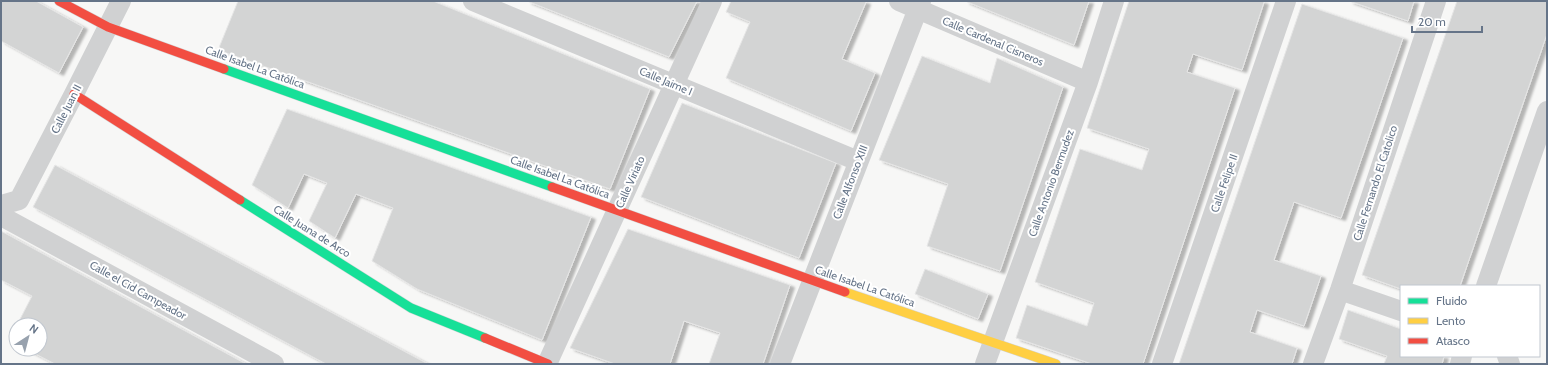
<svg xmlns="http://www.w3.org/2000/svg" width="1548" height="365" viewBox="0 0 1548 365" font-family="Cabin,sans-serif">
<defs>
<filter id="shadow"><feDropShadow dx="4.5" dy="2.5" stdDeviation="1" flood-color="#0004"/></filter>
</defs>
<rect width="100%" height="100%" fill="#f7f7f6"/>
<path fill="#d3d4d4" stroke="#e6e6e6" filter="url(#shadow)" d="M1,1H36L83,27L59,73L1,41Z
M238,1H433L650,89L610,189L218,50Z
M527,1H697L669,57Z
M731,1H863L866,2L842,59L875,73L851,131L726,78L750,22L726,12Z
M965,1H1089L1074,45Z
M1129,1H1261L1264,2L1242,70L1193,54L1187,72L1235,88L1143,364H1092L1016,338L1027,305L1087,326L1094,303L1035,282L1080,149L1142,170L1149,149L1087,128Z
M1349,1H1414L1408,21Z
M1457,1H1547V34L1460,286H1401V289L1362,275Z
M1302,4L1403,38L1341,218L1294,202L1274,260L1321,276L1304,326L1257,310L1250,332L1297,348L1292,364H1179Z
M922,56L990,83L997,58L1063,87L1000,271L927,246L948,184L879,160Z
M682,103L836,163L799,258L641,197Z
M287,109L591,217L542,340L417,289L372,261L393,208L356,194L335,238L309,221L327,183L304,174L288,208L252,185Z
M55,165L428,364H326L33,207Z
M628,229L790,285L763,364H709L720,333L684,321L670,364H615L570,348Z
M1,231L246,364H55L26,349H40V325H17L32,296L1,280Z
M925,269L988,294L978,319L915,294Z
M1348,310L1401,329V356H1444L1442,364H1384L1387,356L1339,339Z
M16,328V344L10,340Z"/>
<g fill="none" stroke-linecap="round" stroke-linejoin="round">
<g stroke="#d3d5d6" stroke-width="10">
<path id="fast" d="M224,69L552,187
M240,200L411,308L485,338"/>
</g>
<g stroke="#d3d5d6" stroke-width="10">
<path id="slow" d="M845,292L1056,364"/>
</g>
<g stroke="#d3d5d6" stroke-width="10">
<path id="jam" d="M59,1L108,27L224,69
M74,94L240,200
M552,187L845,292
M485,338L548,364"/>
</g>
<path stroke="#d0d1d2" stroke-width="20" d="M473,1L858,161
M899,1L1088,82
M1,205L19,200L74,94L121,1
M1,216L274,364
M1486,286L1547,111
M1340,290L1401,311
M1507,356L1510,364
M547,364L712,1
M780,364L921,1
M985,364L1088,82L1114,1
M1162,364L1286,1
M1313,364L1340,290L1436,1
M1460,364L1462,356"/>
<use href="#fast" stroke="#16e098" stroke-width="9"/>
<use href="#slow" stroke="#ffcf43" stroke-width="9"/>
<use href="#jam" stroke="#f24e42" stroke-width="9"/>
</g>
<g text-anchor="middle" stroke-width="4" stroke-linejoin="round" paint-order="stroke">
<g font-size="11" fill="#657488" stroke="#fff">
<text transform="translate(993 41) rotate(23)" y="4">Calle Cardenal Cisneros</text>
<text transform="translate(255 67) rotate(20)" y="4">Calle Isabel La Católica</text>
<text transform="translate(666 81) rotate(23)" y="4">Calle Jaime I</text>
<text transform="translate(66 109) rotate(-63)" y="4">Calle Juan II</text>
<text transform="translate(560 177) rotate(20)" y="4">Calle Isabel La Católica</text>
<text transform="translate(630 182) rotate(-66)" y="4">Calle Viriato</text>
<text transform="translate(850 182) rotate(-69)" y="4">Calle Alfonso XIII</text>
<text transform="translate(1051 183) rotate(-70)" y="4">Calle Antonio Bermudez</text>
<text transform="translate(1224 183) rotate(-71)" y="4">Calle Felipe II</text>
<text transform="translate(1375 183) rotate(-72)" y="4">Calle Fernando El Catolico</text>
<text transform="translate(312 231) rotate(32)" y="4">Calle Juana de Arco</text>
<text transform="translate(865 286) rotate(19)" y="4">Calle Isabel La Católica</text>
<text transform="translate(138 290) rotate(29)" y="4">Calle el Cid Campeador</text>
</g>
</g>
<rect width="1548" height="365" fill="none" stroke="#657488" stroke-width="4"/>
<rect x="1400" y="285" width="140" height="72" fill="#ffffff" stroke="#c1c7cf"/>
<rect x="1408" y="298" width="20" height="6" fill="#16e098" stroke="#c1c7cf"/>
<text x="1436" y="305" font-size="12" fill="#657488">Fluido</text>
<rect x="1408" y="318" width="20" height="6" fill="#ffcf43" stroke="#c1c7cf"/>
<text x="1436" y="325" font-size="12" fill="#657488">Lento</text>
<rect x="1408" y="338" width="20" height="6" fill="#f24e42" stroke="#c1c7cf"/>
<text x="1436" y="345" font-size="12" fill="#657488">Atasco</text>
<g transform="translate(28 337) rotate(36)"><circle r="19" fill="#ffffff" stroke="#c1c7cf"/>
<path d="M0-3L7 15L0 10L-7 15Z" fill="#98a2ae"/>
<text y="-6" font-size="11" font-weight="bold" text-anchor="middle" fill="#657488">N</text>
</g>
<path d="M1412 26v6h70v-6" fill="none" stroke="#657488" stroke-width="2"/>
<text x="1418" y="26" font-size="12" fill="#657488" stroke="#ffffff" stroke-width="3" paint-order="stroke">20 m</text>
</svg>
